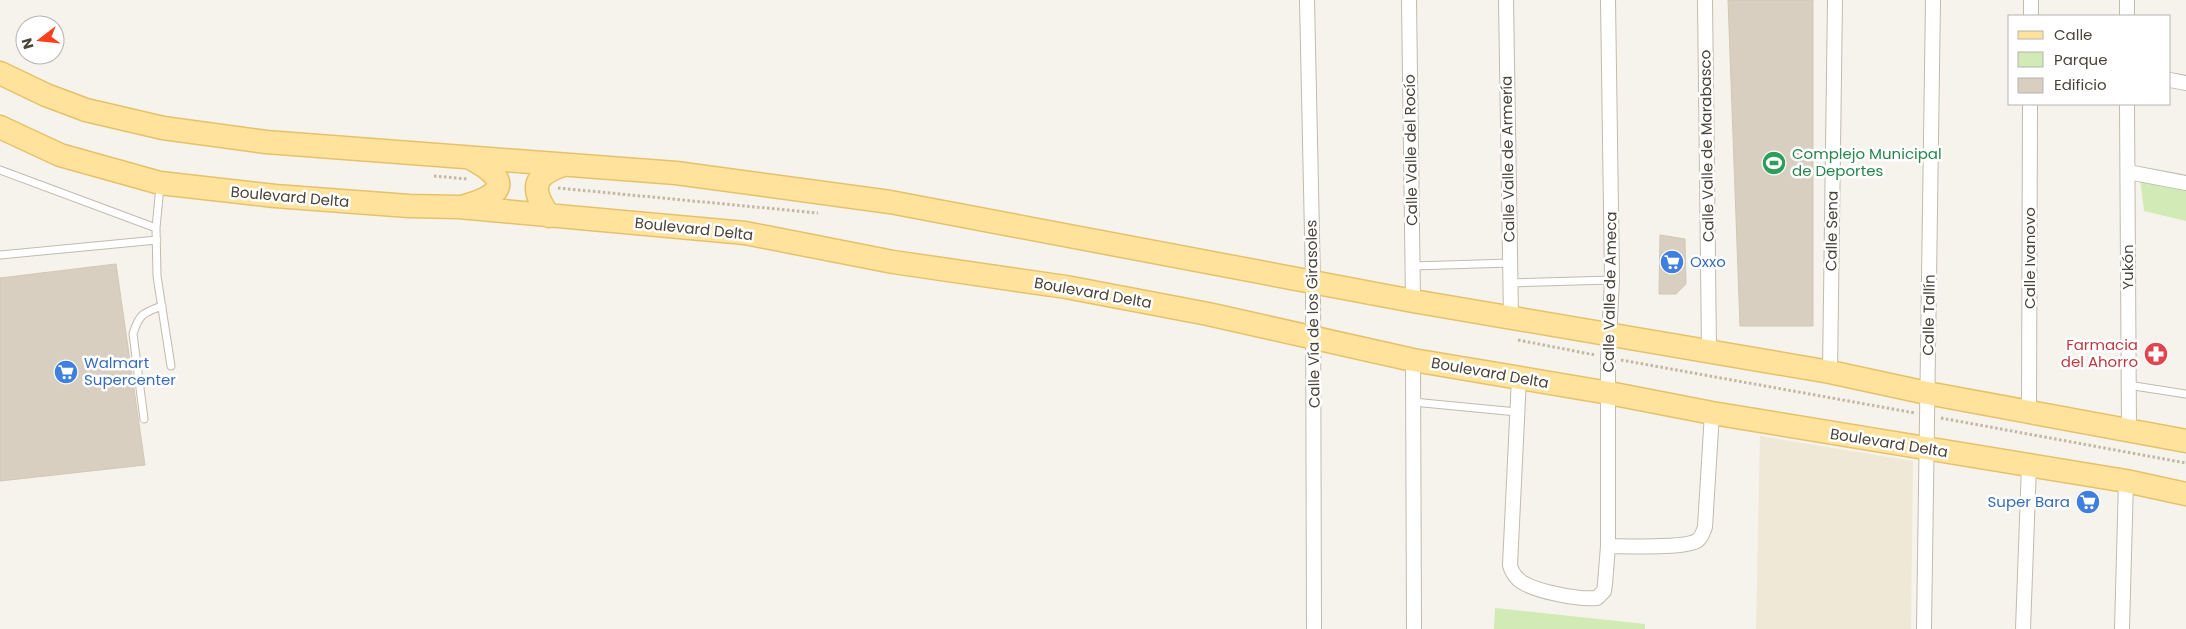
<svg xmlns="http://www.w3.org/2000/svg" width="2186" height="629" viewBox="0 0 2186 629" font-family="Poppins,sans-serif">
<rect width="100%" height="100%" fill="#f6f3ec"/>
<path fill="#efe8d6" d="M1760,436L1913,461L1911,629H1756Z"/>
<path fill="#d2eab5" d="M2140,178L2186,191V221L2144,211Z
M1495,608L1645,624V629H1494Z"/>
<path fill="#d8cfc1" stroke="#d3c7b4" d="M1728,0H1813V326H1740Z
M1660,235L1685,239L1686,284L1676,294H1659Z
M116,264L145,465L0,481V278Z"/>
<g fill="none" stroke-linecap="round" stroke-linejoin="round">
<g stroke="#c2bbae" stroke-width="9">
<path id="lane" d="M0,170L156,228
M160,186L156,228L157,276L171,366
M0,255L157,240
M1413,266L1510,263
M1510,283L1612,280
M2128,385L2186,394
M1413,402L1517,412
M144,419L133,334C139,314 143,313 162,306"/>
</g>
<g stroke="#c2bbae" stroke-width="16">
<path id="street" d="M1307,0L1313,281L1314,629
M1409,0L1413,301
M1506,0L1511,318
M1705,0L1709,351
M2127,0V16
M2031,16V0
M2170,80L2186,83
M2127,104L2129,430
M2128,172L2186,183
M1413,360L1414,629
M1830,372L1835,0
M1519,378L1510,565C1511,570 1514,575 1518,579C1531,591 1579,600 1597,598L1604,591L1605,584L1608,546V357L1612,280L1608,0
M2029,412L2030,104
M1608,546C1625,546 1687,549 1698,540C1702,537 1703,532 1705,527L1712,413
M1924,629L1933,0
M2023,629L2029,465
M2122,629L2126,481"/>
</g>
<g stroke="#e6c16a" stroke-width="25">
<path id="primary" d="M0,73L46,95L86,110L163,128L266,142L676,173L890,202L1413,301L1830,372L1927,393L2186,441
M0,127L60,155L160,183L275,196L409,206L459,207L745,233L893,262L1066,287L1208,314L1413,360L1609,393L1712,413L2126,481L2186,494
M465,206C507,194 510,179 470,158
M549,216C531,190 531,176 563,165"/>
</g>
<path stroke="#c4b79f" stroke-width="3" stroke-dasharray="2.5 2.5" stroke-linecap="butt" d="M434,176L468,179
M558,188L818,213
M1518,340L1595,355
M1621,360L1915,413
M1941,418L2186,463"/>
<use href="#lane" stroke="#fff" stroke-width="7"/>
<use href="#street" stroke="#fff" stroke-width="14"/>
<use href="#primary" stroke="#ffe39c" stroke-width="22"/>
</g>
<defs>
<g id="stadium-disc" transform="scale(1.25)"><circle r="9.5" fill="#2e9e5b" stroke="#fff"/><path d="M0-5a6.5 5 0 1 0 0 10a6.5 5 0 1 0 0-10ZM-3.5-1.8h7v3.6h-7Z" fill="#fff"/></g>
<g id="supermarket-disc" transform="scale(1.25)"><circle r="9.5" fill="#3f7fe0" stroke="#fff"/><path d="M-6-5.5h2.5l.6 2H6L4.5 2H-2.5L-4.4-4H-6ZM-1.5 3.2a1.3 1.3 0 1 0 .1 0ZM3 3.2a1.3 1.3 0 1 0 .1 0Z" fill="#fff"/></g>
<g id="pharmacy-disc" transform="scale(1.25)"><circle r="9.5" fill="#e0444e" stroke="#fff"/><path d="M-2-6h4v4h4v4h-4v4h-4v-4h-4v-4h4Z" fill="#fff"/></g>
</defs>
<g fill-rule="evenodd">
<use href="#stadium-disc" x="1774" y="163"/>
<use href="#supermarket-disc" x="1672" y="262"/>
<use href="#pharmacy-disc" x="2156" y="354"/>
<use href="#supermarket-disc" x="66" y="372"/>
<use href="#supermarket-disc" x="2088" y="502"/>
</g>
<g text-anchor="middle" stroke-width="5" stroke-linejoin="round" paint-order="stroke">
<g font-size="15" fill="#4b4439" stroke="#fff">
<text transform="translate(1707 146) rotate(-91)" y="5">Calle Valle de Marabasco</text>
<text transform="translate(1411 150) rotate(-91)" y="5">Calle Valle del Rocío</text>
<text transform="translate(1508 159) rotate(-91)" y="5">Calle Valle de Armería</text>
<text transform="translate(290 197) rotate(5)" y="5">Boulevard Delta</text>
<text transform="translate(694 229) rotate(6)" y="5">Boulevard Delta</text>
<text transform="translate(1832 231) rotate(-89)" y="5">Calle Sena</text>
<text transform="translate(2030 258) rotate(-90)" y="5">Calle Ivanovo</text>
<text transform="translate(2128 267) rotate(-90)" y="5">Yukón</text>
<text transform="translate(1610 292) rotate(-89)" y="5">Calle Valle de Ameca</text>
<text transform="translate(1093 293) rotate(10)" y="5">Boulevard Delta</text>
<text transform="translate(1313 314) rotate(-91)" y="5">Calle Vía de los Girasoles</text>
<text transform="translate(1929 315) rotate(-89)" y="5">Calle Tallín</text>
<text transform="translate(1490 373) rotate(10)" y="5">Boulevard Delta</text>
<text transform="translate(1889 443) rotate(9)" y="5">Boulevard Delta</text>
</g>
<g font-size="15" fill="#27864d" stroke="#fff" text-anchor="start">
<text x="1792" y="159">Complejo Municipal<tspan x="1792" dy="17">de Deportes</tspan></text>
</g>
<g font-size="15" fill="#366cbe" stroke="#fff" text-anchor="start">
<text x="1690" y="267">Oxxo</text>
<text x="84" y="368">Walmart<tspan x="84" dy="17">Supercenter</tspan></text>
<text x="2070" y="507" text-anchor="end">Super Bara</text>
</g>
<g font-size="15" fill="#be3a42" stroke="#fff" text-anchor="end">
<text x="2138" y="350">Farmacia<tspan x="2138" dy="17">del Ahorro</tspan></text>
</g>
</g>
<rect x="2008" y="15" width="162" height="90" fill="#ffffff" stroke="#b7b4b0"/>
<rect x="2018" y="31" width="25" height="8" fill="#ffe39c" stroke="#b7b4b0"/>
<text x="2054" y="40" font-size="15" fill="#4b4439">Calle</text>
<rect x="2018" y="52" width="25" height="15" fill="#d2eab5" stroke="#b7b4b0"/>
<text x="2054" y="65" font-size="15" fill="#4b4439">Parque</text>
<rect x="2018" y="78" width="25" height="15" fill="#d8cfc1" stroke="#b7b4b0"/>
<text x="2054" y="90" font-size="15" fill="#4b4439">Edificio</text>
<g transform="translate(40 40) rotate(254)"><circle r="24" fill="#ffffff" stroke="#b7b4b0"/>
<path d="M0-4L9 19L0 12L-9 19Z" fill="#fc3f1d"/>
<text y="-8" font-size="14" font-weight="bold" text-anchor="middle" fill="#4b4439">N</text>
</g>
</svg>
